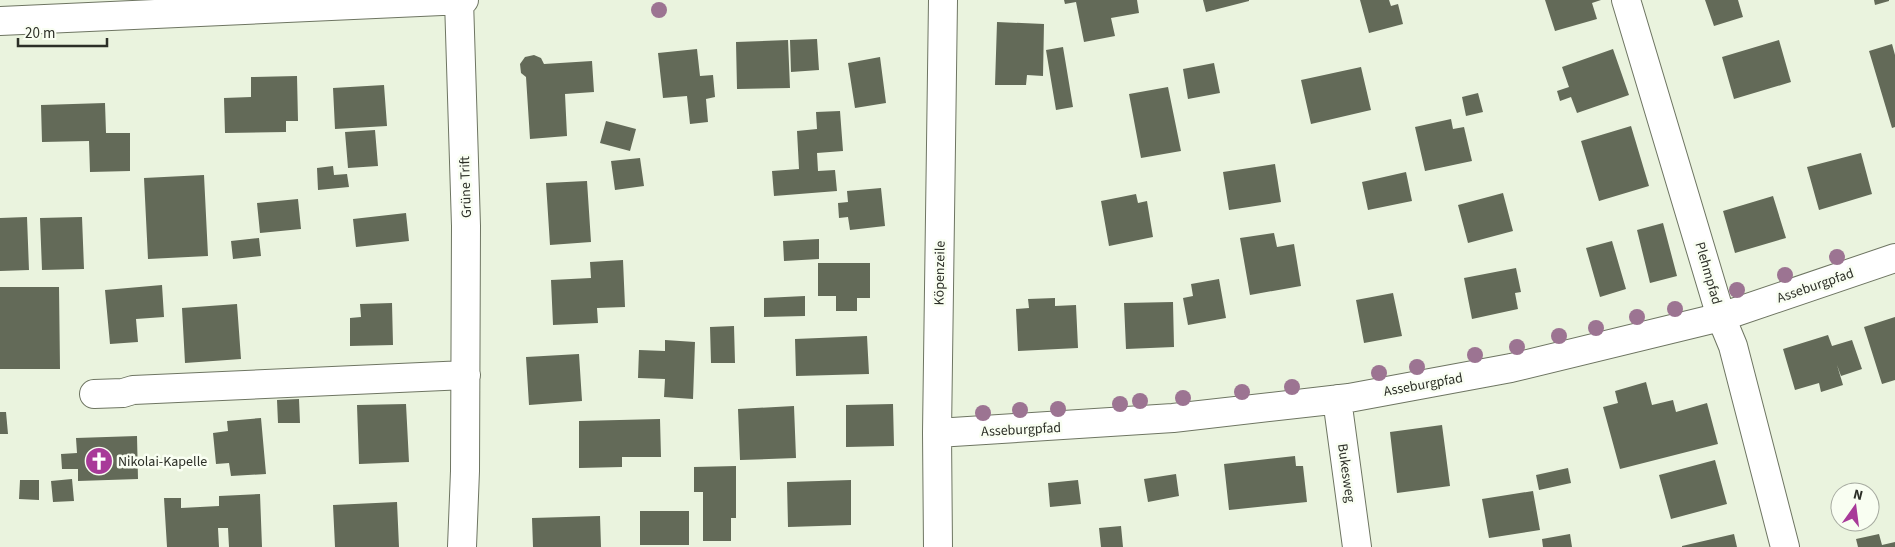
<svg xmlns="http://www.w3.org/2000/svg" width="1895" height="547" viewBox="0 0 1895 547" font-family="'Source Sans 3',sans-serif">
<rect width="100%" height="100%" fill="#eaf3de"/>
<path fill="#636a58" d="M1064,0H1137L1139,13L1111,18L1115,36L1084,42L1076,2L1065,4Z
M1203,0H1249V1L1206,12Z
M1360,0H1389L1391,6L1398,4L1403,24L1369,33Z
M1545,0H1601L1592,3L1597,19L1555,31Z
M1705,0H1738L1743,17L1714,26Z
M1874,0H1889V1L1875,5Z
M997,22L1044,24L1043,76L1027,75L1026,85H995Z
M817,39L819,70L791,72L790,40Z
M788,40L790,88L737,89L736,42Z
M1779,40L1791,82L1734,99L1722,57Z
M1892,44L1895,55V127L1892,128L1869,51Z
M1063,47L1073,107L1056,110L1046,50Z
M697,49L700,76L713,75L715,97L706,99L708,122L690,124L687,96L663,98L658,53Z
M1613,49L1629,95L1577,113L1571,97L1560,101L1557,91L1569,87L1562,67Z
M534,55L541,58L544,64L592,61L594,92L565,94L567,136L530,139L526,77L521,73L520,64L525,57Z
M880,57L886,103L855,108L848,63Z
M1214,63L1220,93L1188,99L1183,69Z
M1361,67L1371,110L1311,124L1301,80Z
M297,76L298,121H286V132L225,133L224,98L251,97V77Z
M384,85L387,126L335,129L333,88Z
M1168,87L1181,151L1141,158L1129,94Z
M1478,93L1483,112L1466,116L1462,97Z
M105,103L106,133H130V171L90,172L89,141L42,142L41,105Z
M840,111L843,151L817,153L818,171L835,170L837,191L774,196L772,171L799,169L797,131L817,129L816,112Z
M1451,119L1453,129L1464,127L1472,161L1425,171L1415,127Z
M606,121L636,129L630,151L600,143Z
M1631,126L1649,186L1599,201L1581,141Z
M375,130L378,166L348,168L345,132Z
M1861,153L1872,194L1819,210L1807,167Z
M640,158L644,186L615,190L611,161Z
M1275,164L1281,202L1229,210L1223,172Z
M333,166L334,175L347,174L349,187L318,190L317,168Z
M1406,172L1412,201L1368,210L1362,182Z
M204,175L208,256L148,259L144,178Z
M587,181L591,242L550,245L546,183Z
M881,188L885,226L850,230L848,217L839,218L838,203L848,202L847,191Z
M1503,193L1513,231L1468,243L1458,205Z
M1136,194L1138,203L1147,201L1153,237L1109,246L1101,201Z
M1773,196L1786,238L1735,253L1723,211Z
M298,199L301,229L260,233L257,203Z
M406,213L409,241L356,247L353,219Z
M27,217L29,270L0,271V218Z
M82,217L84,269L42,270L40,218Z
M1663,223L1677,276L1650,283L1637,230Z
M1274,233L1277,247L1294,244L1301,286L1250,295L1240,238Z
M259,238L261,256L233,259L231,241Z
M819,239V259L784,261L783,241Z
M1612,241L1626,289L1600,297L1586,248Z
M623,260L625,307L597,308L598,323L553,325L551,280L591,278L590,262Z
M818,263H870V298H857V311H836V296H818Z
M1516,268L1521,292L1515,293L1518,309L1472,319L1464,278Z
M1219,279L1226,318L1188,325L1183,298L1193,296L1191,284Z
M162,285L164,317L136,319L138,342L110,344L105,290Z
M0,287H59L60,369H0Z
M1393,293L1402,336L1364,343L1356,300Z
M805,296V316L764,317V298Z
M1055,298V306L1076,305L1078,348L1018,351L1016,309L1029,308L1028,299Z
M1173,302L1174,347L1126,349L1124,303Z
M392,303L393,345L350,346V318L361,317L360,304Z
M237,304L241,359L185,363L182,308Z
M1895,317V380L1882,384L1864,327Z
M734,326L735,363H711L710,327Z
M1828,335L1832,346L1852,340L1862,369L1841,376L1837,365L1843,385L1821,392L1819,383L1795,390L1783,349Z
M867,336L869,374L796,376L795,339Z
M665,340L695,342L693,399L664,397L665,379L638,378L639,350L665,351Z
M579,354L582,401L529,405L526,357Z
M1646,382L1652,405L1673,400L1676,412L1707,403L1718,444L1620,469L1603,407L1618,403L1615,391Z
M299,399L300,423H278L277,400Z
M406,404L409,462L359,464L357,405Z
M893,404L894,446L846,447V405Z
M794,406L796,458L740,460L738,409Z
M0,412H6L8,434H0Z
M261,418L266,474L231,476L229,463L216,464L213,433L228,431L227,421Z
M660,419L661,457H622V467L579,468V421Z
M1442,425L1450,486L1397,493L1390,432Z
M137,436L138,479L78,481V469H62L61,454L77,453L76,438Z
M1295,456L1296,466H1303L1307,502L1229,510L1224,464Z
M1715,460L1727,504L1671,519L1659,475Z
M736,466V518H731V541H703V492H694V467Z
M1568,468L1571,483L1539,490L1536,475Z
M1176,474L1179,496L1148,502L1144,479Z
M72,479L74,501L53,502L51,481Z
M20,480H39V500L19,499Z
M851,480V525L788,527L787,482Z
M1078,480L1081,504L1050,507L1048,483Z
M1533,491L1540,530L1489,538L1482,499Z
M260,494L262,547H229L228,528H218L219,547H167L164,498H181V508L219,506V496Z
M397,502L399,547H335L333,505Z
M640,511H689V545H640Z
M600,516L601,547H533L532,518Z
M1121,526L1123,547H1101L1099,528Z
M1570,534L1572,547H1543L1542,539Z
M1734,534L1737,547H1682V546Z
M1879,534L1882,545L1895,542V547H1858L1856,539Z"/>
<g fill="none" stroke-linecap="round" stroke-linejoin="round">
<g stroke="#6e7562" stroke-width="30">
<path id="minor" d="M459,0L466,226L465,471L462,547
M1626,0L1721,317L1733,346L1785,547
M0,21L464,0
M94,394L123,393L133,390L466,375
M1337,399L1357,547
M937,433L1173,418L1349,398L1511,368L1721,317L1895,258
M938,547L937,433L943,0"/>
</g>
<use href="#minor" stroke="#fff" stroke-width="28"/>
</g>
<g fill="#9c7492">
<circle cx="659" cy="10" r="8"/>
<circle cx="1837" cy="257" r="8"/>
<circle cx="1785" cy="275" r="8"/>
<circle cx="1737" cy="290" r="8"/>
<circle cx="1675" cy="309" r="8"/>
<circle cx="1637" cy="317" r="8"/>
<circle cx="1596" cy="328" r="8"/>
<circle cx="1559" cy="336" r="8"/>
<circle cx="1517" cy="347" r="8"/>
<circle cx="1475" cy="355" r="8"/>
<circle cx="1417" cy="367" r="8"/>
<circle cx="1379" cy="373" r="8"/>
<circle cx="1292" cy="387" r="8"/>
<circle cx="1242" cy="392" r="8"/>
<circle cx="1183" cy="398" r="8"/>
<circle cx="1140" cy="401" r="8"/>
<circle cx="1120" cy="404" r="8"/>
<circle cx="1058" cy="409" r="8"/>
<circle cx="1020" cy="410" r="8"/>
<circle cx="983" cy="413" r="8"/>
</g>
<defs>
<g id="church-disc" transform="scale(1.4375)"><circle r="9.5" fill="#a83a99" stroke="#f9fef2"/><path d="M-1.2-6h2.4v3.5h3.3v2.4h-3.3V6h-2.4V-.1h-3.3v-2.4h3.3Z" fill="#fff"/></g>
</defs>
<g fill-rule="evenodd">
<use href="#church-disc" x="99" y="461"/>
</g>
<g text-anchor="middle" stroke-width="5" stroke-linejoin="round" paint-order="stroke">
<g font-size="14" fill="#2c2f27" stroke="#f9fef2">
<text transform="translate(465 187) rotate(-92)" y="5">Grüne Trift</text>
<text transform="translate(939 273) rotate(-89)" y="5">Köpenzeile</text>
<text transform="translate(1709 273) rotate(74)" y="5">Plehmpfad</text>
<text transform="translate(1815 285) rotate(-19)" y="5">Asseburgpfad</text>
<text transform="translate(1423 384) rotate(-10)" y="5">Asseburgpfad</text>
<text transform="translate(1021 429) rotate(-3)" y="5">Asseburgpfad</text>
<text transform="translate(1347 473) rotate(82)" y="5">Bukesweg</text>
</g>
<g font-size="14" fill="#2c2f27" stroke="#f9fef2" text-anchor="start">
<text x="118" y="466">Nikolai-Kapelle</text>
</g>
</g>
<g transform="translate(1855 507) rotate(14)"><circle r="24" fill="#f9fef2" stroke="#a7aba1"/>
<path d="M0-4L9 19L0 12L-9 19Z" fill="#a83a99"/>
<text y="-8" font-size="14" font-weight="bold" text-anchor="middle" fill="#2c2f27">N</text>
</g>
<path d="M18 38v8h89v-8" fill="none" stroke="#2c2f27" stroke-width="2.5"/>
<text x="25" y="38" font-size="15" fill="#2c2f27" stroke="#f9fef2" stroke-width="4" paint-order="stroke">20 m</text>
</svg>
